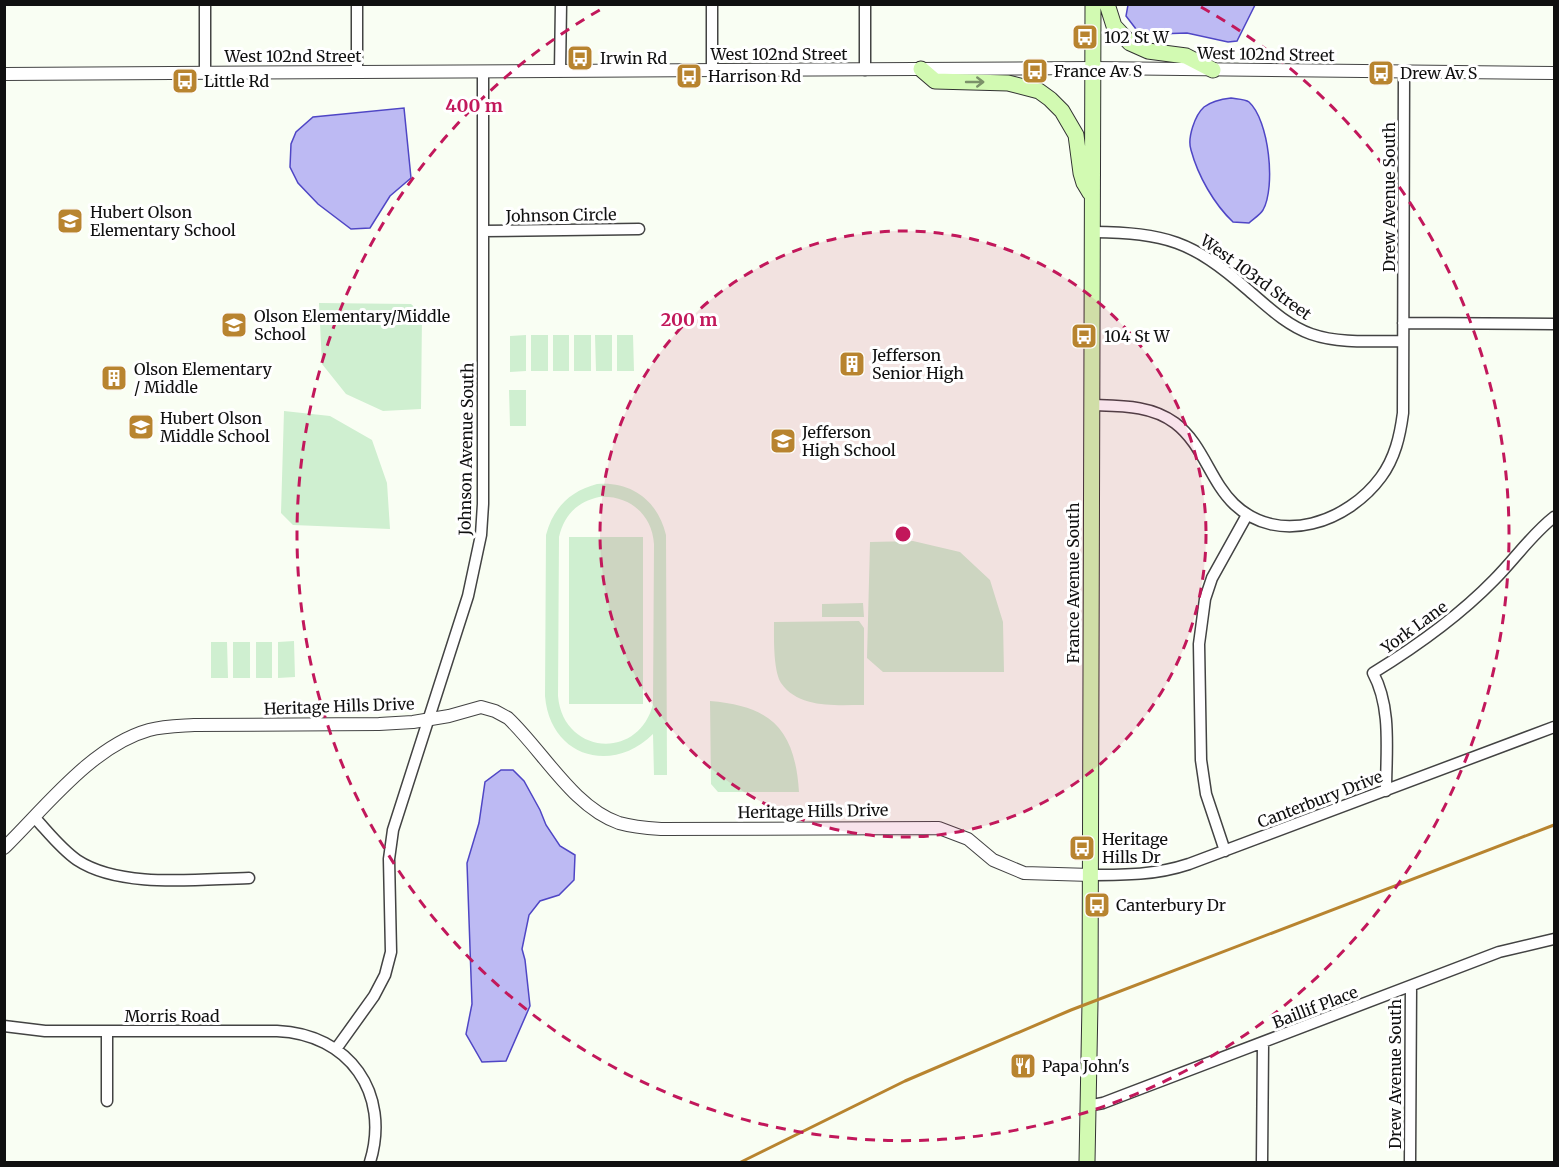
<svg xmlns="http://www.w3.org/2000/svg" width="1559" height="1167" viewBox="0 0 1559 1167" font-family="Merriweather,serif">
<rect width="100%" height="100%" fill="#f9fef3"/>
<path fill="#cfefd0" fill-rule="evenodd" d="M319,303L411,304L422,314L421,409L383,411L346,394L322,364Z
M526,335V371L510,372V336Z
M531,335H548V371H531Z
M553,335H569V371H553Z
M574,335H591V371H574Z
M595,335H612V371H596Z
M617,335H633L634,371H617Z
M509,390H526V426H510Z
M284,411L330,416L372,440L387,483L390,529L293,525L281,513Z
M597,484C632,481 658,501 666,535L667,775H654L653,734C612,775 550,757 545,696L546,535C553,508 570,491 597,484ZM599,497C629,495 652,514 654,544L653,704C639,761 563,755 558,696L559,537C564,515 577,502 599,497Z
M569,537H643V704H569Z
M913,541L960,552L990,580L1003,622L1004,672H883L867,658L870,542Z
M863,603L864,617H822V604Z
M859,621L864,628V705C836,705 799,709 781,683C773,670 774,637 774,622Z
M294,641L295,677L278,678V642Z
M211,642H227L228,678H211Z
M233,642H250V678H233Z
M256,642H272V678H256Z
M710,701C772,706 795,730 799,792H718L711,784Z"/>
<path fill="#bdbaf3" stroke="#4f46c5" stroke-width="1.5" d="M1128,5V4L1255,5L1237,41L1228,42L1187,33L1157,34L1136,29L1126,16Z
M1231,98C1235,99 1245,99 1249,102C1269,120 1276,187 1263,210C1260,215 1253,219 1249,223L1233,222C1214,204 1198,176 1191,150C1187,138 1195,115 1204,107C1212,101 1222,99 1231,98Z
M404,108L411,178L390,196L370,228L351,229L318,204L298,183L290,167L291,144L296,132L313,117Z
M501,770H513L524,781L540,810L546,825L560,846L575,855L574,880L559,895L540,901L529,915L522,949L525,960L530,1006L506,1061L482,1062L466,1034L472,1004L467,863L479,823L485,782Z"/>
<g fill="none" stroke-linecap="round" stroke-linejoin="round">
<g stroke="#434343" stroke-width="13">
<path id="minor" d="M205,4V73
M357,4V72
M865,4V70
M712,70V4
M560,71L561,4
M483,231L639,229
M1093,232C1166,233 1192,241 1247,289C1267,306 1286,325 1311,334C1340,344 1372,341 1403,341
M1403,323L1554,324
M1092,405C1121,406 1151,405 1175,423C1203,444 1210,481 1234,504C1279,547 1348,522 1381,477C1395,458 1400,436 1403,413L1404,72
M1386,791C1386,752 1392,708 1373,673C1417,646 1458,617 1494,580C1515,559 1531,535 1554,517
M35,818C48,832 61,849 77,860C121,889 198,879 249,878
M1225,851L1206,794L1201,760L1199,644L1205,599L1212,578L1247,515
M1091,875C1125,875 1156,875 1189,864L1554,727
M4,1026L45,1031H277C349,1034 391,1093 370,1162
M107,1031V1101
M336,1049L374,996L385,975L391,952L389,859L393,830L468,596L481,535L483,504V72
M1087,1106L1103,1103L1499,952L1554,939
M1262,1162L1263,1043
M1410,1162L1411,986"/>
</g>
<g stroke="#434343" stroke-width="14">
<path id="tertiary" d="M4,74L1093,68L1554,73
M4,848C45,808 92,746 149,730C164,726 179,726 194,725L379,724L413,722L449,716L481,707L495,711L508,718C543,751 573,807 619,823C633,827 646,828 661,829L939,828L968,839L993,860L1024,873L1091,875"/>
</g>
<g stroke="#323232" stroke-width="17">
<path id="secondary" d="M1107,4L1114,26L1130,43L1148,51L1186,56L1213,70
M921,69L935,81L1008,83L1039,91L1050,99L1062,111L1076,135L1081,173L1084,183L1090,193
M1087,1162L1090,1003L1093,4"/>
</g>
<use href="#minor" stroke="#fff" stroke-width="10"/>
<use href="#tertiary" stroke="#fff" stroke-width="12"/>
<use href="#secondary" stroke="#d2fab2" stroke-width="15"/>
<path stroke="#b8842f" stroke-width="3" d="M741,1162L905,1081L1071,1010L1554,825"/>
</g>
<defs><path id="oneway-shaft" d="M-6 0H5M1.5-3L5.5 0L1.5 3" fill="none" stroke-width="1.6" stroke-linecap="round" stroke-linejoin="round" transform="scale(1.5)"/></defs>
<use stroke="#7b9169" href="#oneway-shaft" transform="translate(975 82)"/>
<circle cx="903" cy="534" r="303" fill="#c2185b" fill-opacity=".12"/>
<g fill="none" stroke="#c2185b" stroke-width="3" stroke-dasharray="10 8">
<circle cx="903" cy="534" r="303"/>
<path d="M1201 7A606 606 0 1 1 605 7"/>
</g>
<defs>
<g id="bus-square" transform="scale(1.35)"><rect x="-9" y="-9" width="18" height="18" rx="4" fill="#b8842f" stroke="#fff"/><path d="M-5-6H5V4H4V6H2V4H-2V6H-4V4H-5ZM-3.5-4V0h7V-4ZM-3.5 1.2v1.5H-2V1.2ZM2 1.2v1.5H3.5V1.2Z" fill="#fff"/></g>
<g id="school-square" transform="scale(1.35)"><rect x="-9" y="-9" width="18" height="18" rx="4" fill="#b8842f" stroke="#fff"/><path d="M0-5L7-2L0 1L-7-2ZM-4 1L0 2.5L4 1V4Q0 6-4 4Z" fill="#fff"/></g>
<g id="building-square" transform="scale(1.35)"><rect x="-9" y="-9" width="18" height="18" rx="4" fill="#b8842f" stroke="#fff"/><path d="M-4-6H4V6H1V3H-1V6H-4ZM-2.5-4.3h1.7v1.8h-1.7ZM.8-4.3h1.7v1.8H.8ZM-2.5-1h1.7V.8h-1.7ZM.8-1h1.7V.8H.8Z" fill="#fff"/></g>
<g id="restaurant-square" transform="scale(1.35)"><rect x="-9" y="-9" width="18" height="18" rx="4" fill="#b8842f" stroke="#fff"/><path d="M-5-6h1v4h1v-4h1v4h1v-4h1v5L-1.5 .5V6h-2V.5L-5-1ZM5-6V6H3V1.5H1.5Q1.5-4 5-6Z" fill="#fff"/></g>
</defs>
<g fill-rule="evenodd">
<use href="#bus-square" x="1085" y="37"/>
<use href="#bus-square" x="580" y="58"/>
<use href="#bus-square" x="1035" y="71"/>
<use href="#bus-square" x="1381" y="73"/>
<use href="#bus-square" x="689" y="76"/>
<use href="#bus-square" x="185" y="81"/>
<use href="#school-square" x="70" y="221"/>
<use href="#school-square" x="234" y="325"/>
<use href="#bus-square" x="1084" y="336"/>
<use href="#building-square" x="852" y="364"/>
<use href="#building-square" x="114" y="378"/>
<use href="#school-square" x="141" y="427"/>
<use href="#school-square" x="783" y="441"/>
<use href="#bus-square" x="1082" y="848"/>
<use href="#bus-square" x="1097" y="905"/>
<use href="#restaurant-square" x="1023" y="1066"/>
</g>
<g text-anchor="middle" stroke-width="6" stroke-linejoin="round" paint-order="stroke">
<g font-size="16" fill="#101010" stroke="#fff" text-anchor="start">
<text x="1104" y="43">102 St W</text>
<text x="600" y="64">Irwin Rd</text>
<text x="1054" y="77">France Av S</text>
<text x="1400" y="79">Drew Av S</text>
<text x="708" y="82">Harrison Rd</text>
<text x="204" y="87">Little Rd</text>
<text x="90" y="218">Hubert Olson<tspan x="90" dy="18">Elementary School</tspan></text>
<text x="254" y="322">Olson Elementary/Middle<tspan x="254" dy="18">School</tspan></text>
<text x="1104" y="342">104 St W</text>
<text x="872" y="361">Jefferson<tspan x="872" dy="18">Senior High</tspan></text>
<text x="134" y="375">Olson Elementary<tspan x="134" dy="18">/ Middle</tspan></text>
<text x="160" y="424">Hubert Olson<tspan x="160" dy="18">Middle School</tspan></text>
<text x="802" y="438">Jefferson<tspan x="802" dy="18">High School</tspan></text>
<text x="1102" y="845">Heritage<tspan x="1102" dy="18">Hills Dr</tspan></text>
<text x="1116" y="911">Canterbury Dr</text>
<text x="1042" y="1072">Papa John's</text>
</g>
<g font-size="16" fill="#101010" stroke="#fff">
<text x="779" y="60">West 102nd Street</text>
<text transform="translate(1266 54) rotate(1)" y="6">West 102nd Street</text>
<text x="293" y="62">West 102nd Street</text>
<text transform="translate(1389 197) rotate(-90)" y="6">Drew Avenue South</text>
<text transform="translate(561 215) rotate(-1)" y="6">Johnson Circle</text>
<text transform="translate(1256 277) rotate(36)" y="6">West 103rd Street</text>
<text transform="translate(466 449) rotate(-89)" y="6">Johnson Avenue South</text>
<text transform="translate(1073 583) rotate(-90)" y="6">France Avenue South</text>
<text transform="translate(1414 627) rotate(-36)" y="6">York Lane</text>
<text transform="translate(339 706) rotate(-2)" y="6">Heritage Hills Drive</text>
<text transform="translate(1320 799) rotate(-21)" y="6">Canterbury Drive</text>
<text transform="translate(813 811) rotate(-1)" y="6">Heritage Hills Drive</text>
<text transform="translate(1315 1007) rotate(-21)" y="6">Baillif Place</text>
<text x="172" y="1022">Morris Road</text>
<text transform="translate(1395 1074) rotate(-90)" y="6">Drew Avenue South</text>
</g>
</g>
<circle cx="903" cy="534" r="9" fill="#c2185b" stroke="#fff" stroke-width="3"/>
<g font-size="18" text-anchor="middle" font-weight="bold" fill="#c2185b" stroke="#fff" stroke-width="6" stroke-linejoin="round" paint-order="stroke">
<text x="474" y="112">400 m</text>
<text x="689" y="326">200 m</text>
</g>
<rect width="1559" height="1167" fill="none" stroke="#101010" stroke-width="12"/>
</svg>
